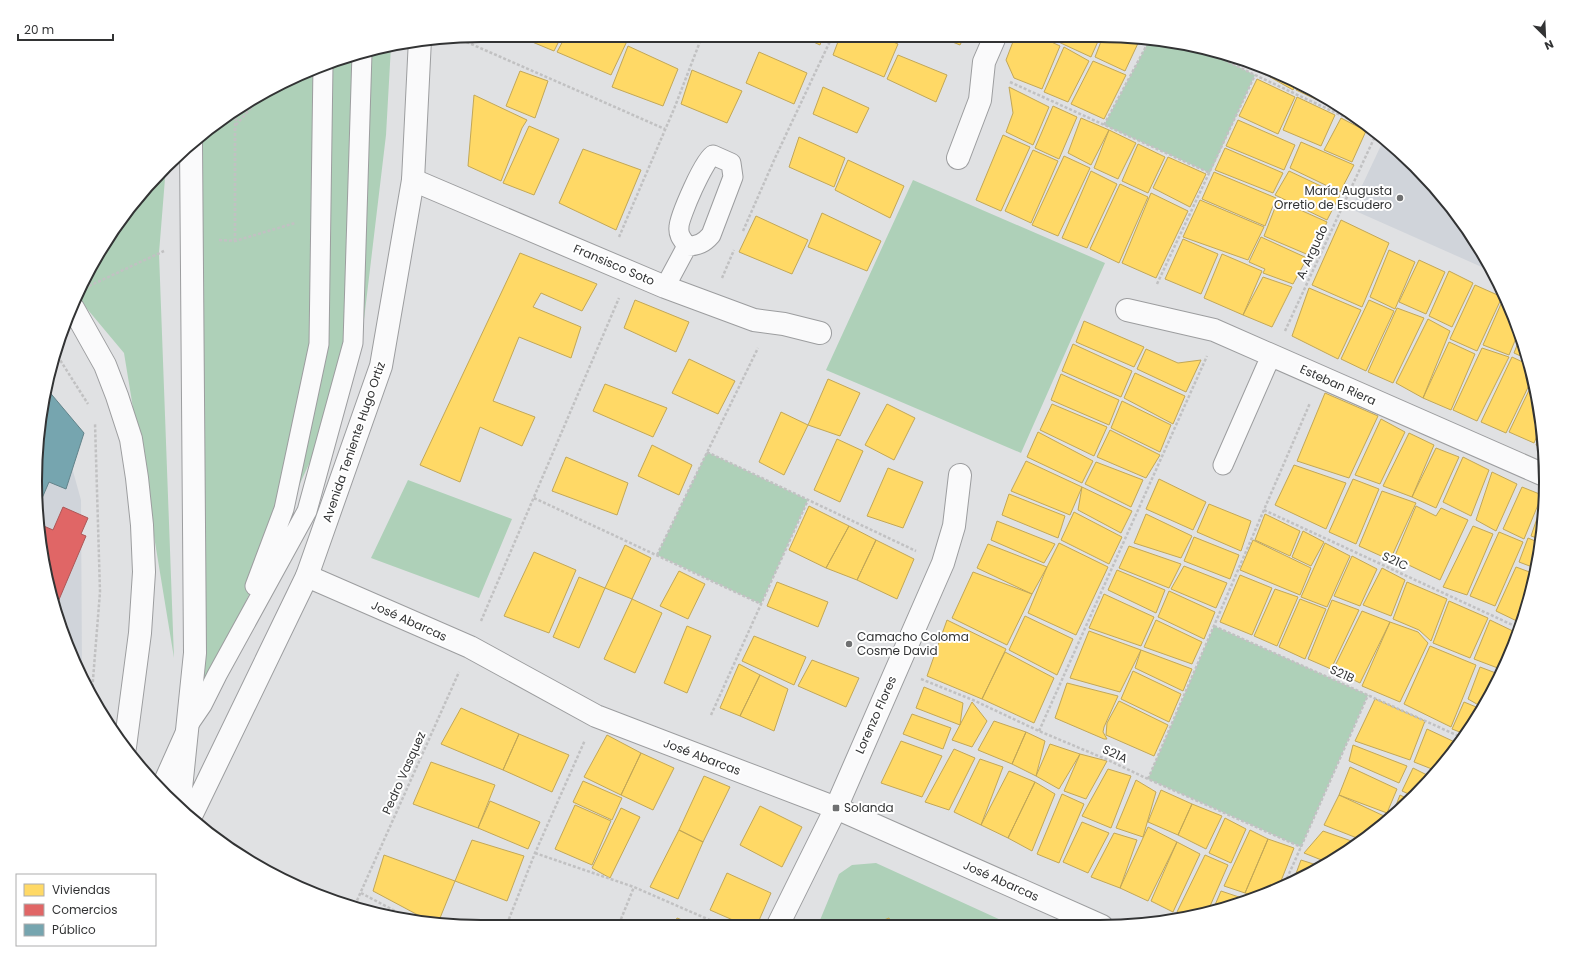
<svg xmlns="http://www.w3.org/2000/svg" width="1581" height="962" viewBox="0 0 1581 962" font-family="Poppins,sans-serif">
<rect width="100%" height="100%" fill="#e0e1e3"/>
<path fill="#d0d4da" d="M1384,139L1435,187L1486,258L1493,272L1351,209Z
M48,381L81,500L82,671L59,624L39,539L35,481L39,423Z"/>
<path fill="#aed0b8" d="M1150,39H1158L1210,53L1255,75L1210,173L1104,125Z
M391,46L386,135L360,353L189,725L184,615L203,240V133L210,127L284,81L338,59Z
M166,166L159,253L174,658L124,353L78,298L110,233Z
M913,180L1105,263L1021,453L826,370Z
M707,452L808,500L761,604L657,555Z
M408,480L512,519L479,598L371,558Z
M1214,626L1368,695L1301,847L1148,779Z
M876,863L1014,926L818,925L839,874L852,865Z"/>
<path fill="#ffd966" stroke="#c2a757" d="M525,39H560L554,51Z
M564,39H628L611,75L557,52Z
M807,39H822L820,45Z
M839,39H886L898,44L884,77L833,55Z
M945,39H963L960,45Z
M1014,39H1045L1060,46L1042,89L1014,78L1006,60Z
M1052,39H1099L1091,57Z
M1102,39H1140L1125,71L1095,57Z
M628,46L678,69L663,106L612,87Z
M1064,47L1089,61L1068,102L1044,92Z
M759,52L807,73L794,104L746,83Z
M898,55L947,75L936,102L887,79Z
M1093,61L1126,75L1104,119L1071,104Z
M1241,61L1270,69L1266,75Z
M692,70L742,91L727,123L681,104Z
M1273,70L1296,84L1293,90L1270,77Z
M520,71L548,81L535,118L506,106Z
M1257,79L1295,97L1278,134L1239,116Z
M1298,85L1325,100L1324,103L1296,90Z
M823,87L869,108L857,133L813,114Z
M1009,87L1049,107L1033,145L1006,132L1013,113Z
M474,95L527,120L522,128L501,181L468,166Z
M1297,97L1335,115L1321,146L1283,130Z
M1327,102L1351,115L1327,104Z
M1053,106L1077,117L1059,159L1035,148Z
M1081,118L1109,130L1091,165L1068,153Z
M1341,118L1366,131L1352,162L1324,150Z
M1238,120L1295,145L1284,170L1226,146Z
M529,126L559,139L534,195L503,183Z
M1109,130L1136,143L1118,179L1094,168Z
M1003,135L1030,147L1001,211L976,200Z
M799,137L845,158L834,187L789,167Z
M1301,142L1354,165L1340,192L1290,168Z
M1138,144L1165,157L1148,193L1122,181Z
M1225,148L1283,173L1273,193L1215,170Z
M583,149L641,170L616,230L559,203Z
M1033,150L1058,161L1031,223L1005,211Z
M1064,156L1090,168L1058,236L1032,225Z
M1168,157L1206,174L1190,207L1153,188Z
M848,160L904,186L890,218L835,190Z
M1091,171L1117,184L1087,248L1062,238Z
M1289,171L1340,195L1327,220L1275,195Z
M1214,172L1276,198L1265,226L1202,199Z
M1120,184L1148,197L1119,263L1090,249Z
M1151,193L1188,211L1156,278L1122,263Z
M1200,200L1264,227L1248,260L1183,237Z
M1278,200L1327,222L1311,256L1264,236Z
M822,213L881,241L867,271L808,247Z
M756,216L808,240L792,274L739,252Z
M1341,220L1389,243L1362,307L1312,285Z
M1261,237L1307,258L1293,284L1263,273L1265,269L1249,262Z
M1183,239L1218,254L1201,294L1165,279Z
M1389,250L1415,262L1395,309L1370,297Z
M520,253L597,284L582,311L541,293L533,307L581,327L571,358L519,337L493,401L535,417L522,446L480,427L460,482L420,465Z
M1222,254L1262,271L1243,315L1204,298Z
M1419,260L1445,272L1426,314L1399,302Z
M1449,271L1473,283L1452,327L1429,316Z
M1263,277L1292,287L1272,327L1243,315Z
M1475,285L1502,297L1477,351L1450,339Z
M1309,288L1361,310L1338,359L1292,336Z
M1504,297L1519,331L1509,355L1483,345Z
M635,300L689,322L676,352L624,328Z
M1369,300L1394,311L1366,371L1341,359Z
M1397,308L1424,318L1393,383L1368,372Z
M1428,319L1450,331L1423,398L1396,383Z
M1084,321L1144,347L1134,367L1076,342Z
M1521,335L1522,337L1527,359L1514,353Z
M1449,342L1475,354L1451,410L1423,398Z
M1073,344L1132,371L1121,397L1062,371Z
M1482,348L1509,357L1477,421L1453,410Z
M1146,349L1178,363L1201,360L1186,392L1137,369Z
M1512,357L1529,365L1532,379L1506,433L1481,422Z
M689,359L735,381L718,414L672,393Z
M1135,373L1185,396L1173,424L1124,398Z
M1061,374L1119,400L1109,425L1051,400Z
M828,379L860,393L840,436L808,425Z
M1533,382L1542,424L1534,443L1509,432Z
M605,384L667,408L653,437L593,411Z
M1325,393L1378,416L1349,478L1297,461Z
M1122,401L1171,425L1160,452L1111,428Z
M887,404L915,418L894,460L865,445Z
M1052,404L1107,427L1094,456L1040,430Z
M781,412L808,425L784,475L759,462Z
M1381,419L1405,432L1380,484L1355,475Z
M1110,430L1160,455L1146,478L1097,457Z
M1542,431L1543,449L1536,445Z
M1038,432L1093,461L1082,483L1027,457Z
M1409,433L1434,445L1412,497L1383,486Z
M837,439L863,451L840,502L814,490Z
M652,445L692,465L679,495L638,476Z
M1436,448L1459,457L1436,508L1412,497Z
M566,457L628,483L617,515L552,491Z
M1463,457L1489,470L1471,516L1443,502Z
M1026,461L1082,487L1070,515L1011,491Z
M1096,462L1143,480L1131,507L1085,484Z
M1294,465L1346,483L1326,529L1275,505Z
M888,468L923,482L903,528L867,516Z
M1492,472L1517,484L1496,531L1476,520Z
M1159,479L1206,502L1193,530L1146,509Z
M1353,479L1379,489L1356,544L1329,532Z
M1082,487L1132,511L1121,533L1078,510Z
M1522,487L1542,495L1524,539L1503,529Z
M1382,491L1416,503L1390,560L1359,546Z
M1009,494L1065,516L1058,538L1002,515Z
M1544,498L1545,510L1540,539L1531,536Z
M1209,504L1251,521L1241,551L1197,532Z
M809,506L849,526L826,568L789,550Z
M1416,506L1436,516L1441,508L1468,520L1440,580L1394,558Z
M1074,512L1122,537L1109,564L1061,540Z
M1146,514L1192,536L1181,558L1134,543Z
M1265,514L1300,531L1290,556L1255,540Z
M997,521L1055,544L1044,563L991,540Z
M849,526L876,540L857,580L826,568Z
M1473,526L1493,534L1467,595L1443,587Z
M1303,531L1324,542L1311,566L1292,557Z
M1499,532L1523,542L1495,606L1470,596Z
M1194,537L1239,555L1230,579L1184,561Z
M1528,538L1540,543L1535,568L1519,562Z
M876,540L914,559L897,599L857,580Z
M1253,540L1311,568L1300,595L1240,570Z
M1059,543L1108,567L1076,635L1028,613L1047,567Z
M1325,543L1350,556L1327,607L1301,597Z
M988,544L1047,567L1032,594L977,568Z
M625,545L651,558L632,599L605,588Z
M1129,546L1181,564L1169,588L1119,568Z
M534,552L576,570L549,633L504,616Z
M1352,556L1377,569L1360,606L1334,596Z
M1184,566L1227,583L1216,608L1171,589Z
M1516,567L1535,574L1531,596L1521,623L1496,611Z
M1382,568L1405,580L1391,616L1363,605Z
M1117,570L1165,590L1156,613L1108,590Z
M679,571L705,584L688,619L660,606Z
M973,572L1032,594L1007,645L952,618Z
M1240,575L1272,588L1252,635L1220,622Z
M579,577L605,588L579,648L553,637Z
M777,582L828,602L818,627L767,606Z
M1407,582L1447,599L1431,641L1419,630L1393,619Z
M1275,589L1298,597L1277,646L1254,636Z
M1169,591L1215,612L1204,639L1158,617Z
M1104,594L1154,617L1141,646L1089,628Z
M632,599L662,613L635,673L604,659Z
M1300,599L1326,609L1305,659L1279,647Z
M1332,600L1359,610L1331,669L1308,659Z
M1449,601L1488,618L1470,658L1433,643Z
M1362,611L1390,622L1360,683L1333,670Z
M1025,616L1073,639L1057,675L1009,650Z
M947,620L1006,649L982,699L927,676Z
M1156,620L1202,642L1192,664L1144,647Z
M1490,620L1517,633L1503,670L1474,659Z
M1390,622L1418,632L1428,643L1400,702L1362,686Z
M687,626L711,636L687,693L664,683Z
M1089,631L1141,650L1120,692L1070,678Z
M754,636L806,657L794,685L742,661Z
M1430,646L1476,665L1451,727L1404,704Z
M1141,650L1192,669L1183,691L1135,668Z
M1005,652L1054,678L1034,723L982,699Z
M812,660L859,678L846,707L798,686Z
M739,664L760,675L740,716L720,708Z
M1480,667L1501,675L1482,707L1468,699Z
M1133,671L1181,694L1169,722L1121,699Z
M760,675L788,689L774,731L740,716Z
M1067,683L1118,696L1104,727L1103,732L1107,739H1104L1055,718Z
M924,687L963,703L960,725L916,708Z
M1375,699L1425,721L1410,760L1355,741Z
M1119,701L1168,725L1154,756L1106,735L1107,723Z
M972,702L987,721L972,747L952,740Z
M1464,702L1481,709L1465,734L1452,729Z
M461,708L519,734L503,770L441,744Z
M912,714L951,728L943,749L903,734Z
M994,721L1026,732L1012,764L978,750Z
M1427,729L1459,744L1454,752L1437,771L1414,762Z
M1026,732L1045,741L1036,776L1012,764Z
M519,734L569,755L552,792L503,770Z
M607,735L641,753L621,795L584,777Z
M901,741L942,756L922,797L881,783Z
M1050,744L1080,754L1059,789L1036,776Z
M1353,745L1407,766L1399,783L1349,761Z
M954,749L975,758L949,810L925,802Z
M641,753L674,768L653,810L621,795Z
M1080,754L1107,761L1086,799L1064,791Z
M980,759L1003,767L981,825L954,812Z
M431,762L495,785L478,828L413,804Z
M1350,767L1397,789L1387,813L1339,795Z
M1413,768L1431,777L1413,796L1402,791Z
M1108,769L1131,776L1111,828L1082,816Z
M1009,771L1035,782L1008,838L981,825Z
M704,776L730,787L703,842L679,830Z
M1136,780L1156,792L1143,837L1116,828Z
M583,781L622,798L612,820L573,802Z
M1035,782L1055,794L1032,851L1008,838Z
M1161,790L1192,804L1178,835L1148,822Z
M1062,794L1084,804L1059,863L1037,854Z
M1339,795L1384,816L1380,827L1362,840L1324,825Z
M1400,795L1410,800L1391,818Z
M490,801L540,822L528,849L478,828Z
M1192,804L1222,816L1206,849L1178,835Z
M575,805L611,821L592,865L555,849Z
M760,806L802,827L782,867L740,845Z
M621,808L640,817L610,878L592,868Z
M1225,818L1246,829L1231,863L1209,853Z
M1082,822L1109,833L1088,873L1063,862Z
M1148,827L1177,842L1148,901L1120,888Z
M679,830L703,842L678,899L650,887Z
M1250,830L1268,839L1245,893L1224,886Z
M1323,831L1357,843L1329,863L1304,853Z
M1114,833L1137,840L1120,888L1091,877Z
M1268,839L1294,848L1279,886L1253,896L1245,893Z
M472,840L524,856L507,901L455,881Z
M1177,842L1200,854L1173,912L1151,901Z
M384,855L455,881L438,923H433L373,891Z
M1205,855L1228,865L1207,913L1186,917L1177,912Z
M1301,860L1323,867L1294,879Z
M727,873L771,893L757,925L742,924L710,910Z
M1221,891L1242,898L1241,901L1212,912Z
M677,918L692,924H674Z
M889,918L892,925H871Z
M957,920L959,925H944Z"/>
<path fill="#e06666" stroke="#ac5757" d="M63,507L88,518L81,534L86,536L55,609L39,539L38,526L39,524L53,530Z"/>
<path fill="#76a5af" stroke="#62838a" d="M47,389L84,433L66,489L49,482L37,510L35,481L39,423Z"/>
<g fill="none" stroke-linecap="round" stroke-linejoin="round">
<g stroke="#9c9d9f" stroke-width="21">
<path id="lane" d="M713,155L731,163L733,177L711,235C704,243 698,246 687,246C682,239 678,235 679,227C679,217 705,158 713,155Z
M665,287L687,246
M1223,465L1266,367L1272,356
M255,586L284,509L319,344L323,65
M160,789L189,724L202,705L217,675L307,511L353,343L362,53"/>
</g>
<g stroke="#9c9d9f" stroke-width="24">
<path id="street" d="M958,158L980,100L984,62L994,39
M413,180L665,287L754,320L784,324L820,333
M1127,310L1214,330L1544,475
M307,576L470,647L596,716L836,808L1102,926
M778,925L836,808L943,563L954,526L960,475"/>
</g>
<g stroke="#9c9d9f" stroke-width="24">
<path id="secondary" d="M73,308L105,365L117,396L131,439L137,478L142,525L144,572L140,633L125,747
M179,808L195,653L191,144
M190,818L307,576L381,366L413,180L420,39"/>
</g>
<path stroke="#c1c1c2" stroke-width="2.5" stroke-dasharray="3 2" stroke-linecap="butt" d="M462,40L665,129
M1210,53L1255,75L1377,132
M1010,82L1210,173
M236,125L263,94
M1104,125L1150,39
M743,231L775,158L831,39
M619,237L674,109L701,39
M219,240L235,241L295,223
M235,241V125L238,110
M722,278L734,250
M1157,284L1255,75
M89,286L164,251
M1285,331L1377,132
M55,352L88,404
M707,452L916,551
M534,498L761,604
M1264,510L1519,628
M657,555L758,348
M481,621L619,298
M1214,626L1463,738
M921,679L973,700L1039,731L1108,760L1148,779L1301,847
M92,692L100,592L95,423
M711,715L808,500
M1039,731L1207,356
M1148,779L1310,403
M535,853L634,887L719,924
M1285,883L1368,695
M361,893L414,921
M355,905L459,672
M507,924L535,853L585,740
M619,924L634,887"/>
<use href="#lane" stroke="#fafafb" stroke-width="19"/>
<use href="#street" stroke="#fafafb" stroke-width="22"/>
<use href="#secondary" stroke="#fafafb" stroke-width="22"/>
</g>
<g fill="#6f7071" stroke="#fff" stroke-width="1.5">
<circle cx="1400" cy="198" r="4"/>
<circle cx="849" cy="644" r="4"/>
<rect x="832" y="804" width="8" height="8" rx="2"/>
</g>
<g text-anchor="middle" stroke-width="4" stroke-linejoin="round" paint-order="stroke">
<g font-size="12" fill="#323334" stroke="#fff" text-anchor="start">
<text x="1392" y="195" text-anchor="end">María Augusta<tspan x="1392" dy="14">Orretio de Escudero</tspan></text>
<text x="857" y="641">Camacho Coloma<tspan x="857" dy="14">Cosme David</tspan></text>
<text x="844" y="812">Solanda</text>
</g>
<g font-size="12" fill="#323334" stroke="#fff">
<text transform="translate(1312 252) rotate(-65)" y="4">A. Argudo</text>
<text transform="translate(614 265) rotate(23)" y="4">Fransisco Soto</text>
<text transform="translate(1338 385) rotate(24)" y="4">Esteban Riera</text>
<text transform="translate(354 442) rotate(-71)" y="4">Avenida Teniente Hugo Ortiz</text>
<text transform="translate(1395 561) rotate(25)" y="4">S21C</text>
<text transform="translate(409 621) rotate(24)" y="4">José Abarcas</text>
<text transform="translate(1342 674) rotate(24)" y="4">S21B</text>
<text transform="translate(876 715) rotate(-66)" y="4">Lorenzo Flores</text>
<text transform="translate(1115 754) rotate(25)" y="4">S21A</text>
<text transform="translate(702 757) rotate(21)" y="4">José Abarcas</text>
<text transform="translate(404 773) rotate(-66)" y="4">Pedro Vasquez</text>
<text transform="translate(1001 881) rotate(24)" y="4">José Abarcas</text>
</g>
</g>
<path d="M0 0H1581V962H0ZM481 42H1100A439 439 0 0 1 1539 481V481A439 439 0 0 1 1100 920H481A439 439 0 0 1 42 481V481A439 439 0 0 1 481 42Z" fill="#fff" fill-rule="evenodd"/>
<path fill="none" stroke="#323334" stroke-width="2" d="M481 42H1100A439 439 0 0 1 1539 481V481A439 439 0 0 1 1100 920H481A439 439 0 0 1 42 481V481A439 439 0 0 1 481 42Z"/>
<rect x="16" y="874" width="140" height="72" fill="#ffffff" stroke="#adadae"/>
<rect x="24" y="884" width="20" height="12" fill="#ffd966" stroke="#adadae"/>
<text x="52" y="894" font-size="12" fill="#323334">Viviendas</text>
<rect x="24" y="904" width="20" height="12" fill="#e06666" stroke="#adadae"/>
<text x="52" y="914" font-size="12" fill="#323334">Comercios</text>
<rect x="24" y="924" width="20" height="12" fill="#76a5af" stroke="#adadae"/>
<text x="52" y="934" font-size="12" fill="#323334">Público</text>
<g transform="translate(1545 36) rotate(156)" stroke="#ffffff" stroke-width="3" paint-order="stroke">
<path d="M0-3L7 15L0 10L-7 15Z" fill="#323334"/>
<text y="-6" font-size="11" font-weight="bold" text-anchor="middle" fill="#323334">N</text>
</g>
<path d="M18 34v6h95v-6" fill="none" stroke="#323334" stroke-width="2"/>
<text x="24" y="34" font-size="12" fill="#323334" stroke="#ffffff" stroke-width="3" paint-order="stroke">20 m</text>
</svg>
